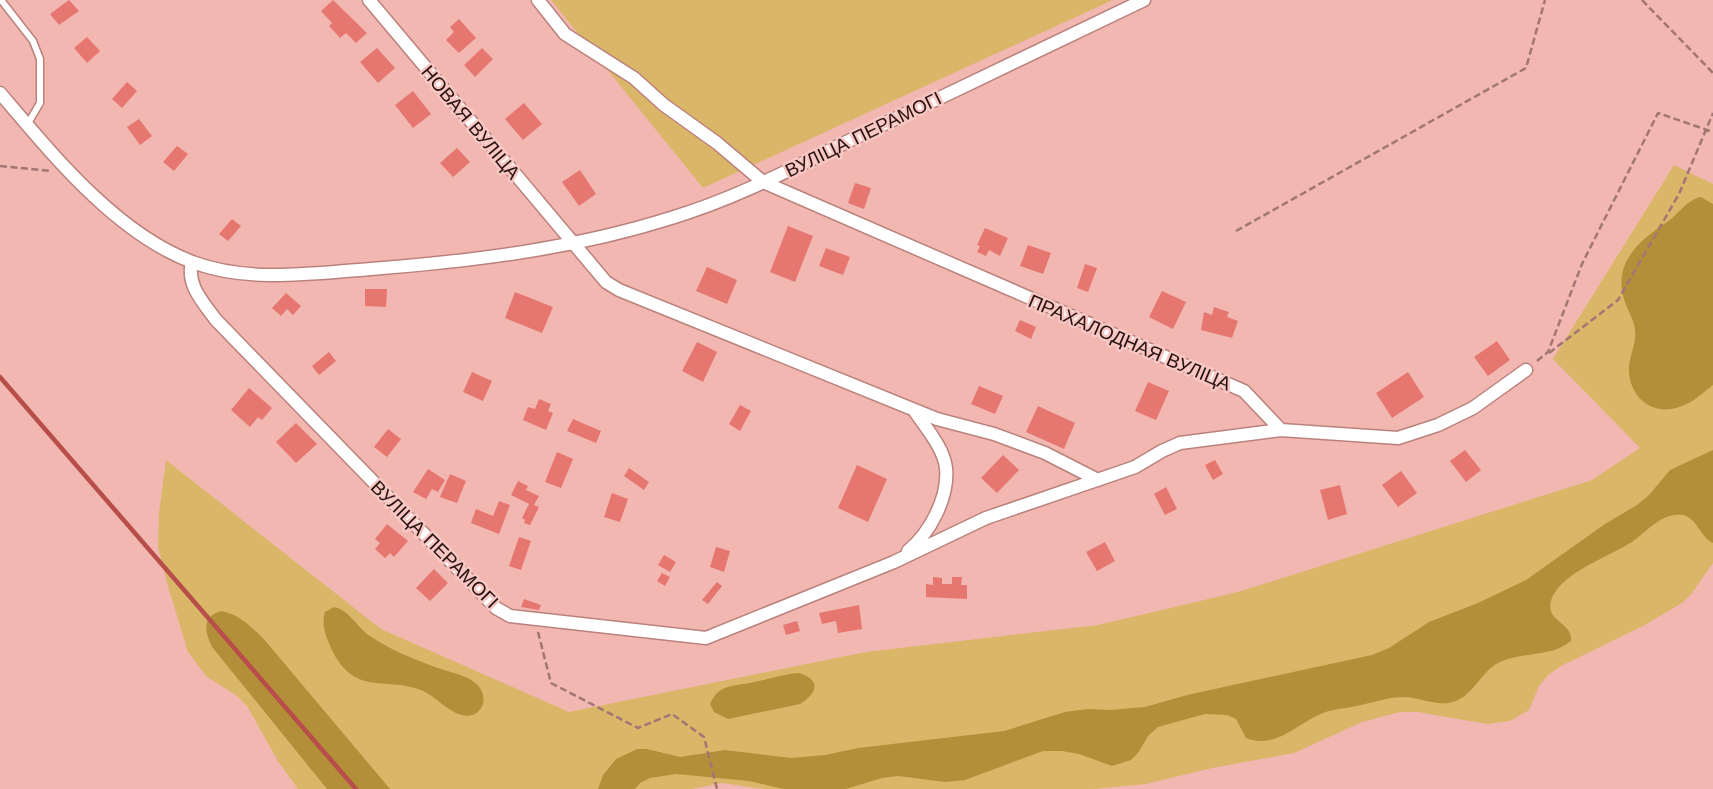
<svg xmlns="http://www.w3.org/2000/svg" width="1713" height="789" viewBox="0 0 1713 789" font-family="'Work Sans',sans-serif">
<rect width="100%" height="100%" fill="#f2b7b1"/>
<path fill="#dab669" d="M551,0H1113L703,188Z
M1674,165L1713,184V563L1692,593L1682,603L1643,626L1561,666L1548,675L1539,686L1529,710L1510,721L1487,724L1418,712H1400L1362,722L1294,753L1212,768L1146,784L1095,789H764L722,783L691,789H298L278,761L247,706L236,695L207,677L188,652L167,583L158,547L159,513L166,460L381,629L569,712L866,652L1098,625L1238,592L1592,480L1640,448L1553,359Z"/>
<path fill="#b48f3a" d="M1701,197L1713,204V385C1703,393 1693,402 1682,406C1655,417 1631,400 1629,372C1628,357 1637,344 1635,330C1634,319 1627,310 1624,299C1613,262 1640,240 1667,222C1680,213 1685,201 1701,197Z
M1713,450V543C1700,537 1697,518 1683,515C1675,514 1668,516 1662,519C1651,525 1642,535 1632,542C1610,555 1586,564 1566,580C1560,585 1553,593 1551,601C1545,622 1573,622 1571,641C1550,658 1524,651 1500,662C1481,671 1475,693 1456,701C1438,708 1421,697 1403,697C1389,697 1375,702 1361,705C1351,708 1340,708 1329,711C1300,719 1278,751 1246,738L1236,719L1227,715L1205,714L1158,727L1148,736L1138,753L1131,760L1112,766L1079,754L1062,751H1043L965,780L945,782L898,776L882,778L846,789H784L749,781L676,774L650,778L640,783L635,789H598L603,775L616,759L637,749H647L680,757L725,750L791,758L825,755L858,748L1004,731L1065,712L1088,709L1110,710L1145,707L1187,695L1372,655L1389,648L1429,622L1478,603L1526,580L1605,524L1637,505L1649,495L1670,470Z
M334,607C350,610 357,628 370,636C390,650 416,660 438,668C454,674 488,678 483,704C482,708 477,714 472,715C454,720 437,696 421,690C383,676 354,697 331,648C326,637 321,624 325,612Z
M221,611C239,614 250,626 263,638L390,789H327L212,647C205,632 201,617 221,611Z
M799,673C822,680 817,693 800,704L728,719L714,712L710,704C713,698 715,694 721,690C731,684 743,685 754,682C770,679 783,674 799,673Z"/>
<g fill="none" stroke-linecap="round" stroke-linejoin="round">
<path stroke="#b84e4a" stroke-width="4.5" d="M0,377L356,789"/>
</g>
<path fill="#e67770" d="M69,0L79,11L59,25L50,14Z
M333,0L367,33L356,43L346,33L340,38L329,26L332,23L321,11Z
M459,19L476,38L459,53L446,40L454,32L450,27Z
M87,37L100,51L87,63L74,48Z
M377,48L395,68L378,83L360,62Z
M482,48L493,59L475,77L464,65Z
M127,82L137,91L122,108L112,99Z
M413,91L431,114L413,128L395,105Z
M524,103L542,124L523,140L505,119Z
M139,119L152,136L140,145L127,127Z
M177,146L188,154L174,171L163,162Z
M457,148L470,162L453,177L440,163Z
M580,170L596,194L579,206L562,182Z
M855,183L871,188L864,209L848,203Z
M232,219L241,226L228,241L219,234Z
M788,226L813,236L795,282L770,272Z
M985,228L1008,238L1000,256L989,250L986,256L977,252L980,246L977,245Z
M1028,245L1051,253L1043,274L1020,266Z
M826,248L850,257L843,275L819,266Z
M1085,264L1097,268L1088,292L1077,288Z
M707,267L737,280L727,304L696,291Z
M365,289H387L386,307L365,306Z
M1162,291L1186,302L1173,329L1149,317Z
M515,292L553,307L542,333L505,318Z
M286,293L301,306L293,315L287,309L281,316L272,308Z
M1214,307L1229,312L1227,317L1238,321L1232,338L1201,330L1204,312L1212,315Z
M1020,320L1036,327L1031,339L1015,331Z
M1497,341L1510,360L1488,376L1474,357Z
M697,342L717,352L703,382L682,371Z
M329,352L336,361L319,375L312,366Z
M472,372L492,381L483,401L463,392Z
M1408,372L1424,397L1392,418L1376,393Z
M1148,382L1169,391L1156,420L1135,411Z
M979,386L1003,396L995,414L971,404Z
M249,388L272,408L262,420L258,417L250,427L231,410Z
M539,399L551,404L548,411L553,413L546,430L523,420L528,407L535,409Z
M740,405L751,411L740,431L729,424Z
M1038,406L1075,423L1064,449L1026,432Z
M573,419L601,431L596,443L567,431Z
M296,423L317,444L296,463L276,442Z
M388,429L401,439L387,457L374,447Z
M1465,450L1481,470L1466,482L1450,461Z
M557,452L573,459L561,488L545,482Z
M1003,455L1019,470L997,493L981,478Z
M1215,460L1223,474L1213,480L1205,465Z
M857,465L887,479L868,522L838,508Z
M629,468L649,482L644,490L624,476Z
M428,469L445,480L438,492L432,489L426,499L413,492Z
M1401,471L1417,493L1398,507L1382,485Z
M450,474L466,481L457,503L440,497Z
M518,481L528,486L526,490L539,496L534,505L539,507L530,525L524,523L525,520L522,518L529,504L511,495Z
M1340,485L1347,514L1328,520L1320,490Z
M1166,487L1177,509L1165,515L1154,494Z
M612,493L628,499L620,522L604,517Z
M499,501L510,505L499,534L471,523L476,509L493,516Z
M387,524L408,541L394,557L390,553L385,558L375,549L380,543L375,539Z
M519,537L531,541L521,570L509,566Z
M1105,542L1115,561L1097,571L1086,552Z
M716,547L730,551L724,572L710,567Z
M664,555L676,562L670,572L658,565Z
M434,569L448,583L430,601L416,588Z
M662,573L670,577L665,586L657,581Z
M933,577L942,578V584H952V577H962L961,585H967V599L926,597V584L933,585Z
M717,582L722,586L708,604L702,600Z
M524,599L541,605L539,610L521,607Z
M859,605L862,629L838,633L836,621L822,624L819,613Z
M797,621L800,631L786,635L783,625Z"/>
<g fill="none" stroke-linecap="round" stroke-linejoin="round">
<g stroke="#ba827d" stroke-width="9">
<path id="service" d="M1,0L33,41L40,59V103L27,125"/>
</g>
<g stroke="#ba827d" stroke-width="15">
<path id="minor" d="M369,0L606,282L619,290L937,419L994,434L1045,453L1098,480
M538,0L565,34L634,78L664,105L717,143L763,182L1244,391L1281,430L1398,438L1438,425L1473,408L1526,370
M0,93C52,154 117,235 195,263C251,283 313,273 371,269C473,261 573,249 671,218C738,198 801,164 863,134C957,90 1051,45 1144,0
M192,262C186,285 203,302 216,320L496,608L510,616L706,638L894,562L986,518L1135,467L1162,451L1180,443L1281,430
M908,551C930,533 949,497 946,468C944,448 925,427 914,410"/>
</g>
<path stroke="#a27672" stroke-width="2.5" stroke-dasharray="7 3.5" stroke-linecap="butt" d="M1642,0L1713,73
M0,166L51,171
M1236,231L1526,68L1545,0
M1549,353L1618,300L1679,194L1713,113
M1537,361L1548,352L1582,264L1658,113L1713,132
M538,632L551,683L638,728L672,714L704,737L717,789"/>
<use href="#service" stroke="#fff" stroke-width="6"/>
<use href="#minor" stroke="#fff" stroke-width="12"/>
</g>
<g text-anchor="middle" stroke-width="5" stroke-linejoin="round" paint-order="stroke">
<g font-size="19" fill="#271211" stroke="#f8c7c3">
<text transform="translate(471 122) rotate(50)" y="7">НОВАЯ ВУЛІЦА</text>
<text transform="translate(863 134) rotate(-26)" y="7">ВУЛІЦА ПЕРАМОГІ</text>
<text transform="translate(1130 342) rotate(23)" y="7">ПРАХАЛОДНАЯ ВУЛІЦА</text>
<text transform="translate(435 544) rotate(45)" y="7">ВУЛІЦА ПЕРАМОГІ</text>
</g>
</g>
</svg>
